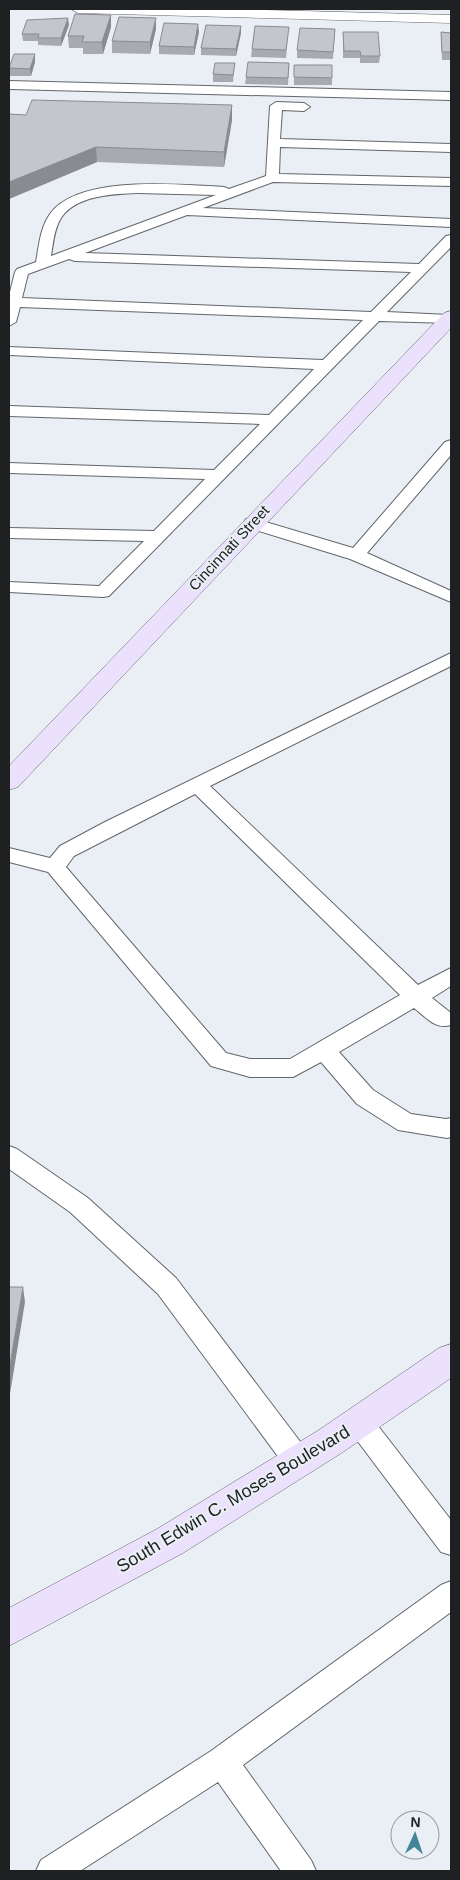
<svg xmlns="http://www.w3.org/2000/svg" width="460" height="1880" viewBox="0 0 460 1880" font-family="Helvetica,sans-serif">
<rect width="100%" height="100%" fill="#e9eff5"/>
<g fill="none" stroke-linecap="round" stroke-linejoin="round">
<g stroke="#61666b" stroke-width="2">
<path id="lane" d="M9,81L451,92V100L9,89Z
M276,102L304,103L310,107L304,111L282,110L280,139L451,144V152L280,147L279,174L451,178V186L273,182L203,208L451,219V227L187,215L85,253L419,264L446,236L451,235V247L387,312L449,315H451V323L379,321L109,596L103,597L9,592V582L99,586L144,541L9,538V528L154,531L205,479L9,473V463L214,470L260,424L9,416V406L269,415L314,369L9,355V347L323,360L363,320L20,307L16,322L9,326V296L15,272L17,269L36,262C39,246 40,228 50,214C79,174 180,185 224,187L229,189L266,176L270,106ZM138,193L216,195L51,256C53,244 54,229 61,218C76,195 114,194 138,193ZM69,259L75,261L411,272L371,312L22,298L28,274Z
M451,440V455L367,553L451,591V602L350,559L246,527L244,523L246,519L252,518L353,548L445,442Z
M451,653V666L210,786L418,985L451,968V986L432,998L451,1013V1025C435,1030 426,1017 414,1008L339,1052L373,1090L411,1114L446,1119L451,1118V1137L447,1138L398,1130L357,1104L321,1062L293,1077H250L211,1066L48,872L9,862V848L50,858L60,846L105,822ZM195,794L400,995L290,1059H250L226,1053L66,867L74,856Z
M9,1146L17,1149L88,1198L176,1278L308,1452L311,1461L308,1470L298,1474L288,1470L158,1294L70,1212L9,1169Z
M359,1410L368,1413L451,1520V1555L441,1552L350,1431L346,1422L350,1413Z
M451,1581V1612L243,1765L311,1860L316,1871H281L218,1782L80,1871H36L41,1860L211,1751L441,1585Z"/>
</g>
<g stroke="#61666b" stroke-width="1">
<path id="street" d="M71,9H231L451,15V23L78,13Z"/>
</g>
<g stroke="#61666b" stroke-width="1">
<path id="secondary" d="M451,311V328L18,787L9,790V766L444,313Z
M451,1344V1378L343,1452L183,1553L9,1646V1608L157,1529L319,1430L439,1348Z"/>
</g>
<use href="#lane" fill="#fff" fill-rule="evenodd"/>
<use href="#street" fill="#fff" fill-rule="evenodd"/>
<use href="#secondary" fill="#ece1fc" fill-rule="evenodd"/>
</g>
<path fill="#a9aab0" d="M111,15V27L103,54H83V48H69L68,36Z
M69,25L61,46L38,45V41H23L22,34Z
M156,29L150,54L112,53V41Z
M335,29L333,59L297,58V50Z
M199,32L194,55L159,54V46Z
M343,32L380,56L379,63H360V58H343Z
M441,32L451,33V60H442L441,40Z
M241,33L236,56L201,55V48Z
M288,34L286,58L251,57L252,49Z
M35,62L31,76H10L9,68Z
M235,63L233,82H213V74Z
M289,63L288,85L245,84L246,77Z
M294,65H332V85H294Z
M451,65V88L450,73Z
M232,105V120L224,167L97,162L9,199V114L26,115Z"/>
<path fill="#8a8b90" d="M111,15V27L103,54L102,42Z
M68,18L69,25L61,46V38Z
M156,18V29L150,54V42Z
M198,24L199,32L194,55V47Z
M241,26V33L236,56V49Z
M35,54V62L31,76L30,69Z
M232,105V120L224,167V152Z
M96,147L97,162L9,199V182Z
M23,1287L25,1302L9,1400V1371Z"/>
<path fill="#c5c6cd" stroke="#8a8b90" d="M75,14L111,15L102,42H82L84,36H68Z
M119,17L156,18L150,42L112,41Z
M68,18L61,38H38L39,34H22L27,20Z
M164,23L198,24L194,47L159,46Z
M206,25L241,26L236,49L201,48Z
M255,26L289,27L286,50L252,49Z
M300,28L335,29L333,52L297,50Z
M343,32H378L380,56H361L360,51H344Z
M441,32L451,33V52H442Z
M14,54H35L30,69L9,68Z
M248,62L289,63L288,78L246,77Z
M215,63H235L233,75L213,74Z
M294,65H332V78L294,77Z
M32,100L232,105L224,152L96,147L9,182V114L26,115Z
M9,1287H23L9,1371Z"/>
<g text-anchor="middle" stroke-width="4" stroke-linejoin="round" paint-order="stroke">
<g font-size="15" fill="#1e2022" stroke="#e9eff5">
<text transform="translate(229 548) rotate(-47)" y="5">Cincinnati Street</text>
</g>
<g font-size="18" fill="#1e2022" stroke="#e9eff5">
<text transform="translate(233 1499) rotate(-31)" y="6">South Edwin C. Moses Boulevard</text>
</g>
</g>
<rect width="460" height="1880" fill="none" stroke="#1e2022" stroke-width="20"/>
<g transform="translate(415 1835) rotate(3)"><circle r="24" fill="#e9eff5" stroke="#989ca1"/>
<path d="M0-4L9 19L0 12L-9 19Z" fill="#448498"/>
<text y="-8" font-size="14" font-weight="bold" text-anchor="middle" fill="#1e2022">N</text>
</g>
</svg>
